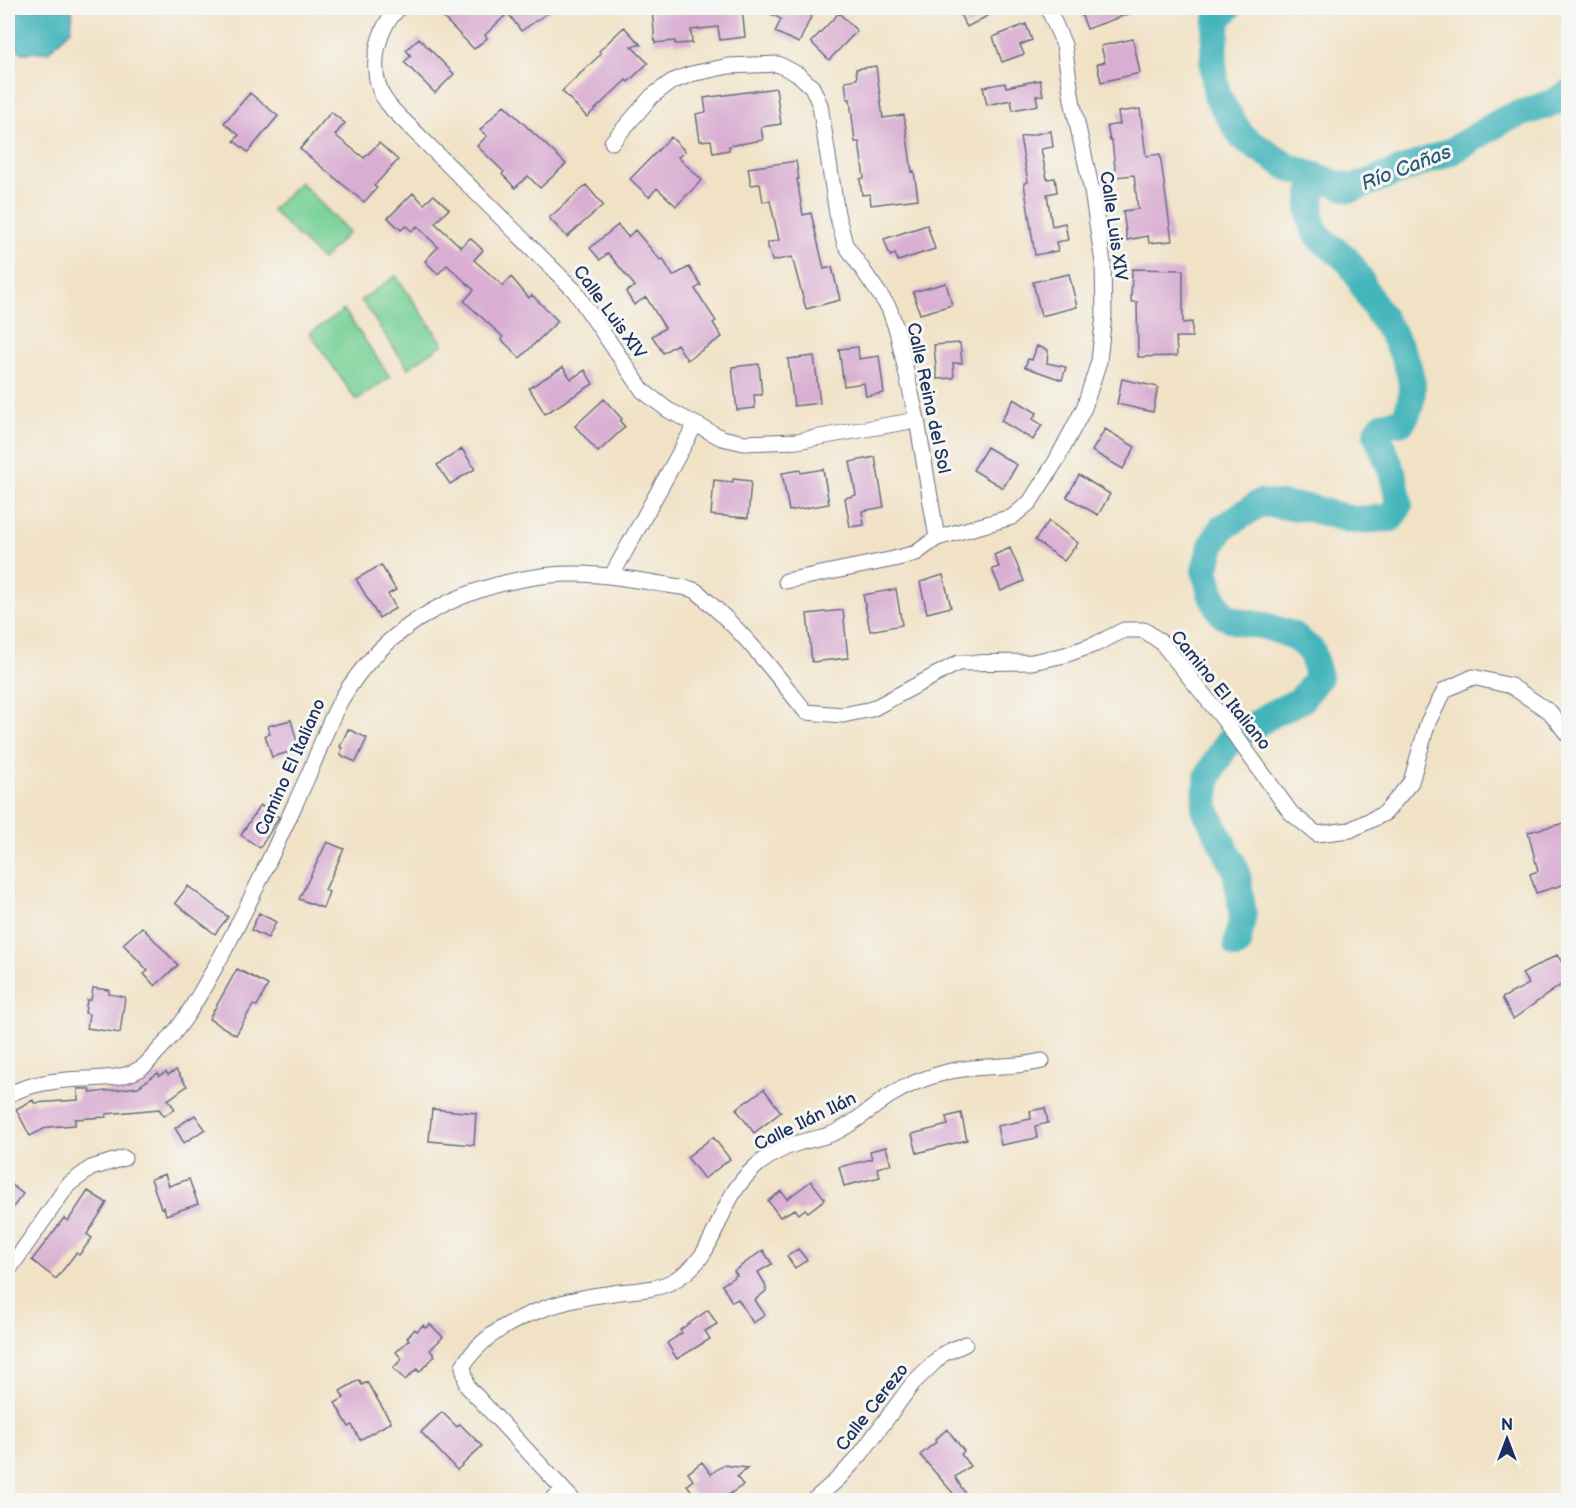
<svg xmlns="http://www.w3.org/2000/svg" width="1576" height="1508" viewBox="0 0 1576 1508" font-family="'Balsamiq Sans',sans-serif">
<rect width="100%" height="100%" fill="#f6f6f2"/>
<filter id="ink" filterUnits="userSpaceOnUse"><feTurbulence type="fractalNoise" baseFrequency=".0167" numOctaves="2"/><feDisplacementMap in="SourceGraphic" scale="12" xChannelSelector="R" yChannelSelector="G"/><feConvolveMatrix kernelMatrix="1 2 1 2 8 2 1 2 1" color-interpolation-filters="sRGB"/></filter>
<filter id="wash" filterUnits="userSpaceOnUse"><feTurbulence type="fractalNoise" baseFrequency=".008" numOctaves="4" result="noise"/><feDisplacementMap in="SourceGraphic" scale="24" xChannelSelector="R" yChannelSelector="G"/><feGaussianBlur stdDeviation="1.35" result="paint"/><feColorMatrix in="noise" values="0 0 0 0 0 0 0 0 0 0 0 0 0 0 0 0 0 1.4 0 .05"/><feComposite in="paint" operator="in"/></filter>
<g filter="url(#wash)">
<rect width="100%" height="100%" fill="#f1e2c6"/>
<path fill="#79d197" stroke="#4a807a" stroke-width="1.5" d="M300,182L349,232L322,260L272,210Z
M396,276L443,344L408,368L361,300Z
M344,310L390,377L356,400L310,333Z"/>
<path fill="#45b5bc" stroke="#30728d" stroke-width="1.5" d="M8,8H73L71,30L48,52L22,53L8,42Z"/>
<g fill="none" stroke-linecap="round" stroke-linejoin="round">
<path stroke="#45b5bc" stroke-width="28" d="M1228,8L1217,19L1213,64L1217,96L1242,137L1288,167L1351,189L1452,151L1505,119L1552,103L1568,94
M1237,945L1243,913L1236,870L1205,809L1208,776L1227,743L1272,714L1301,700L1318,677L1312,651L1292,635L1265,626L1239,622L1223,615L1212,596L1205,570L1212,545L1222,528L1260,503L1309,508L1353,520L1391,518L1399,506C1397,491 1395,478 1389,464C1385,453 1380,445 1377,433C1383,422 1391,423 1402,422C1430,380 1393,337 1372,302C1364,289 1358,273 1349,262C1338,249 1320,243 1313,226C1307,211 1313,193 1315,176"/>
</g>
<g id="blocks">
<path fill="#d9aed2" d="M434,8H555L521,31L508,13L485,35L487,38L474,49Z
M664,8H742L745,37L720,40L718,27L691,30L692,43L675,44V41L655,43L652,9Z
M759,8H815L799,43L775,32L781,19Z
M956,8H1002L967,27Z
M1079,8H1142V9L1087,29Z
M839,13L857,31L829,60L811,42Z
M1026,24L1032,40L1020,45L1024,54L1002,62L993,37Z
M624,27L641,45L631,46L648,63L628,82L626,80L587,117L562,91L601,54L599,51Z
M419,38L454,74L435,93L404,62L411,56L406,50Z
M1133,39L1140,73L1101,82L1097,64L1105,62L1101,46Z
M876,66L883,118L904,115L912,172L914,171L918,199L871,205L870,194L862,195L860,179L864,178L859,142H855L850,99H847L845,81L857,79L856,69Z
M1040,80L1043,95L1036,96L1038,105L1013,110L1011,100L987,105L983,87L1005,83L1006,87Z
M776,88L781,124L761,127L763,140L729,146V150L713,153L711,140L700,141L696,114L706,112L704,98Z
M250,93L278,116L248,152L234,141L239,135L224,123Z
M504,105L566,164L540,188L528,176L515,188L502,174L504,172L477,146L487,136L480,130Z
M1140,109L1146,156L1160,154L1172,241L1149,243L1148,236L1127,240L1123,211L1138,209L1134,175L1116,177L1112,141H1110L1107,126L1120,124L1118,112Z
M331,112L345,123L335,135L364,158L379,143L398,160L374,186L377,188L364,202L300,149Z
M1051,131L1053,147L1041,149L1047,179L1055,178L1057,192L1047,194L1052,226L1065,223L1068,240L1056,242L1058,251L1035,255L1024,183L1028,182L1020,137Z
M671,137L685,151L678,157L702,180L676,206L657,188L649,197L630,179Z
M796,161L799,179H797L803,215L811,213L824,269L832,267L840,300L806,309L792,257L772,261L767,243L779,240L770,201L763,202L760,184L751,185L748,168Z
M586,185L603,205L567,237L549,218Z
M413,193L424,204L434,195L449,209L435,223L461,247L470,238L483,250L474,260L503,286L511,277L529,298L532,295L558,321L520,358L501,339L503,337L464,301L474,290L447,265L438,274L425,261L438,247L417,226L412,231L406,226L401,230L388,218Z
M618,225L628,237L635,230L660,260L663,259L673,276L689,267L701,285L695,289L716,321L713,323L722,337L687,360L677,344L663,353L652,336L665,328L646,297L634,305L626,292L635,286L608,253L600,260L590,248Z
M927,225L935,249L898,261L895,254L890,256L884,239Z
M1132,269L1183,270V323L1192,322V337H1176L1177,356L1138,357L1137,302H1131Z
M1069,274L1077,307L1041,316L1033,282Z
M946,283L952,305L920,314L913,292Z
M960,343L962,363H953L954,378L937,379L934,345Z
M1037,346L1048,350L1047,363L1066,367L1062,380L1025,367L1028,359L1032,360Z
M858,347L859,359L879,356L884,393L866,396L864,383L844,386L839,349Z
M814,356L820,403L794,406L788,359Z
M759,364L762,395H754L755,408L737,410L732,367Z
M563,367L571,379L585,370L593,384L545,414L529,388Z
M1122,379L1158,387L1153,412L1117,404Z
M604,399L622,419L620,421L625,427L598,452L575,426Z
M1014,399L1037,413L1033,419L1042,425L1033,440L1001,421Z
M1105,429L1135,447L1123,469L1092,451Z
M987,447L1017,465L1003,488L973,470Z
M462,449L475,469L450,484L437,465Z
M875,457L884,507L862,511L864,525L850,527L845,498L856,495L850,462Z
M823,469L829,504L789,511L782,473L800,470L801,473Z
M1079,475L1110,494L1098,515L1067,497Z
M733,479L751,481L748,518L711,515L714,480L733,482Z
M1049,521L1078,543L1064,561L1035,540Z
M1010,548L1024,581L1001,591L992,569L999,567L994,555Z
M381,565L396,590L388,594L396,608L379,618L356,579Z
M943,575L951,607L927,613L920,582Z
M896,589L902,625L870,631L863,595Z
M843,610L848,658L812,662L807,614Z
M291,720L299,749L272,757L265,735L270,734L268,726Z
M348,729L367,738L356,762L340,755L342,748L340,747Z
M260,805L279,817L260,848L241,835Z
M1569,822V883L1536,893L1530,874L1538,871L1528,832Z
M327,842L344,849L325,890L329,892L323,908L299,899Z
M188,886L228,917L215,934L175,903Z
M259,913L276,922L268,938L251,930Z
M142,927L178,965L155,986L144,974L148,971L123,944Z
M1557,955L1569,972V979L1513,1019L1502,998L1529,984L1522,974Z
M237,969L268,985L257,1006L253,1005L236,1035L209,1019Z
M93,988L109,990V994L125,997L120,1033L87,1028L89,1014L85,1013L87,1000H91Z
M176,1070L187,1086L168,1100L175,1109L164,1116L159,1109L106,1114V1117L75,1119V1125L48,1127L30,1136L16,1109L33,1100L34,1103L78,1100V1089H90L91,1093L138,1087L158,1073L159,1076L166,1072L168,1075Z
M764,1089L781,1112L754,1133L736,1109Z
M1045,1108L1048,1123L1035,1126L1037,1138L1001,1145L997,1126L1031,1119L1030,1111Z
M432,1109L476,1113L474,1145L429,1141Z
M961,1113L967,1140L917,1153L912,1134L948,1125L946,1117Z
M195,1115L205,1129L184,1143L175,1128Z
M713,1137L730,1159L704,1179L687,1157Z
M886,1147L891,1164L877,1168L880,1177L844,1186L839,1167L872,1159L870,1151Z
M165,1174L169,1186L189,1179L198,1204L166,1215L164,1207L161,1208L151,1179Z
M811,1181L825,1199L808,1212L805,1209L799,1214L795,1209L780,1217L768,1201L781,1191L787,1199Z
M8,1182L23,1194L8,1214Z
M88,1191L107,1203L87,1234L92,1238L79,1255L76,1253L56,1279L32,1260L64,1218L68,1221Z
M798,1249L807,1260L795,1268L787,1256Z
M763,1250L772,1264L758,1272L765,1284L766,1291L755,1300L765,1315L753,1323L738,1299L732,1302L722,1285L737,1275L734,1271Z
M708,1310L717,1324L705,1331L710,1339L677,1359L667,1343L682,1333L680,1330Z
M430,1324L443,1337L430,1350L435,1356L419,1372L417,1369L405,1380L393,1368L402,1359L396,1352L409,1340L407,1338L415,1329L417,1331L423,1325L426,1328Z
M359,1380L362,1385L367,1382L391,1422L360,1440L352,1425L349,1427L335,1403L344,1398L340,1391Z
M442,1412L457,1427L460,1424L482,1446L457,1470L421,1432Z
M947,1429L964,1451L961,1454L970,1466L955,1477L968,1498L965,1500H959L920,1455L936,1442L935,1440Z
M702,1462L711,1474L723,1465L748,1468L737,1477L743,1485L721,1500H704L699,1493L695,1496L687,1485L693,1480L688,1473Z"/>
</g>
</g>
<g filter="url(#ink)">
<use href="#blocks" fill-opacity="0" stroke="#666e82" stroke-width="1.5"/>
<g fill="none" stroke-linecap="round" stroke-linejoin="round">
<g stroke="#666e82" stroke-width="17">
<path id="street" d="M399,8C378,27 370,63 380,90C382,97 388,104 393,110L574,290L643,391L668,410L722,438L744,443L797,441L917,420
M612,142L652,96L671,82L691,74L729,66L778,64L799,75L812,87L820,105L837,214L845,244L889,308L897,331L917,420L937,538
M612,575L695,425
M786,581L894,559L916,553L937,538L1012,517L1030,502L1056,461L1084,408L1099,361L1104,315L1103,263L1092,191L1072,100L1064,45L1048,8
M8,1095C31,1083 57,1080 84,1079C104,1078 127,1079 144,1066C149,1062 154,1055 159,1050C185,1023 195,1002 213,971C248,909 277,843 307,778C319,752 327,725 341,700C386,623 464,584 551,575C591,571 629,579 668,585C677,587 689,587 696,591C703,596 710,604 717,610C750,640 778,677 806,712L843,715L872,709L958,663L1032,662L1065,655L1096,644L1124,630H1144L1161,642L1224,720L1291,813L1317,834L1350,830L1385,813L1411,782L1428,722L1445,690L1473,677L1511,686L1550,712L1568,735
M8,1271L68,1185L91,1168L124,1158
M552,1500L563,1490
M573,1500L467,1386L463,1366C491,1319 562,1299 613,1293C632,1290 653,1291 671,1282C719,1258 713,1210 748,1174C761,1160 779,1149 798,1143C811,1139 824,1138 836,1132C858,1121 870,1109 889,1096C907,1085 927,1077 947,1072C978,1064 1011,1069 1042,1061
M814,1500L839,1478L860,1455L913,1383L943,1354L965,1344"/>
</g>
<use href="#street" stroke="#fff" stroke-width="15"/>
</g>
</g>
<g text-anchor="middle" stroke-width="6" stroke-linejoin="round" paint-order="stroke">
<g font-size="18" fill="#1b2f5e" stroke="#f6f6f2">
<text transform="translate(1114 226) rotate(82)" y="6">Calle Luis XIV</text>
<text transform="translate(610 312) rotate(54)" y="6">Calle Luis XIV</text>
<text transform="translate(929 398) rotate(78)" y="6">Calle Reina del Sol</text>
<text transform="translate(1221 690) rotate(51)" y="6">Camino El Italiano</text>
<text transform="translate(290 767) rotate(-66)" y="6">Camino El Italiano</text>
<text transform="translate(805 1121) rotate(-26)" y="6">Calle Ilán Ilán</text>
<text transform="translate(872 1407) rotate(-52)" y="6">Calle Cerezo</text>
</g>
<g font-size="20" font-style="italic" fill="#28577a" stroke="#f6f6f2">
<text transform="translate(1406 167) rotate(-21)" y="7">Río Cañas</text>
</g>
</g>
<rect width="1576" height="1508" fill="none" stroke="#f6f6f2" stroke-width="30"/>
<g transform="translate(1507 1439)" stroke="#f6f6f2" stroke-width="4.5" paint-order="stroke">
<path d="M0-4.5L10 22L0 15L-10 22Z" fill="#1b2f5e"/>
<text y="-9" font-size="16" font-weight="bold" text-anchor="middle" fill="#1b2f5e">N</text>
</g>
</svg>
